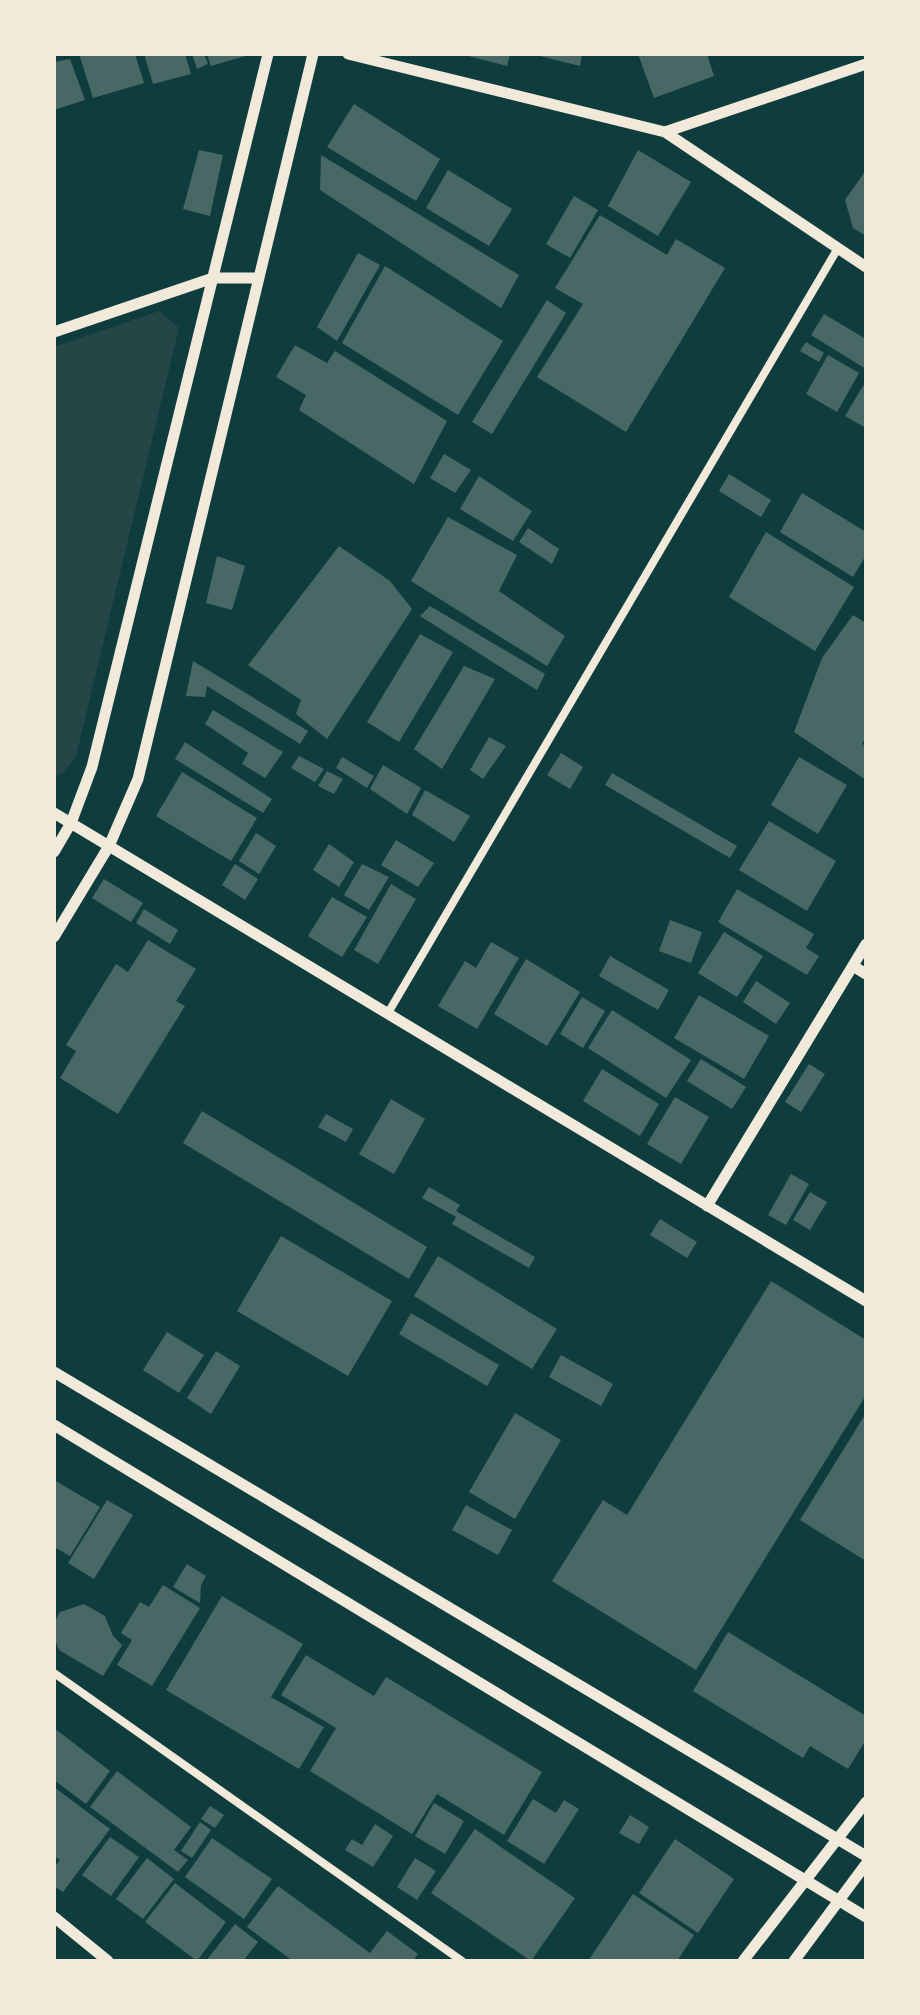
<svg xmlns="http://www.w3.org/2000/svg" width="920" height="2015" viewBox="0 0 920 2015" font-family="Montserrat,sans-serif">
<rect width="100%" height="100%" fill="#0f3d3e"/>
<path fill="#244646" d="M159,311L179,328L76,756L63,773L54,777V347Z"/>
<path fill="#486865" d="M79,54H135L144,83L93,98Z
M144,54H185L191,74L153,84Z
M192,54H204L208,64L197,69Z
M207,54H249V55L211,66Z
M461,54H510L507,66Z
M532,54H582L580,66Z
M638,54H707L714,76L654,98Z
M70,59L85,100L54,110V62Z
M354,104L440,159L416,201L327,147Z
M199,150L223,155L210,216L183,209Z
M638,150L691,182L658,236L608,206Z
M321,155L519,275L501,308L320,190Z
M448,170L512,209L489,246L426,208Z
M866,170V236L853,228L845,200Z
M574,196L598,210L570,258L546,244Z
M600,215L667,255L676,239L725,268L626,432L537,377L583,304L555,288Z
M358,253L380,265L337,341L317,327Z
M385,266L503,341L458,415L342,343Z
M547,300L566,313L492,434L472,422Z
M824,314L866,339V369L811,335Z
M806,342L824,353L819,362L800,351Z
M295,345L327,363L335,351L447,421L414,484L299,410L306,395L276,377Z
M828,355L859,373L837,412L806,394Z
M866,381V428L845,416Z
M444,454L471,470L455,493L430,478Z
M729,474L771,500L761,517L719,491Z
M479,476L532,511L513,541L460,509Z
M802,493L866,532V555L853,577L780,532Z
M448,517L517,555L499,591L565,636L547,666L411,581Z
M528,528L559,549L552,564L519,542Z
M766,532L854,587L815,651L729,597Z
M339,546L390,581L412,609L327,739L296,714L301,700L248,665Z
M217,556L245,566L232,610L206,603Z
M430,606L545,674L537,690L420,616Z
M853,615L866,623V737L862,744L866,746V780L794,732L822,658Z
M420,634L453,652L399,742L367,722Z
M193,661L308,731L300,744L207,686L205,697L186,696Z
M464,666L495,679L442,769L414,749Z
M213,710L283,752L265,778L242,764L248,753L205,724Z
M489,737L506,746L483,779L470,770Z
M185,742L272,799L263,813L175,759Z
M561,753L583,767L570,789L547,775Z
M299,756L324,769L315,782L291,768Z
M342,757L374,776L367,788L336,768Z
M799,757L847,785L818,834L771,805Z
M383,765L421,788L407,814L370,789Z
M327,771L343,779L334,794L318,786Z
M182,772L257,818L231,861L156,816Z
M612,773L737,846L730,858L605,785Z
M425,790L470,816L454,842L412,815Z
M769,821L836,861L807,911L739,870Z
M256,833L276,846L259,874L239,861Z
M396,840L434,863L418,887L381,865Z
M329,844L354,862L339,887L313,870Z
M235,864L258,879L245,900L222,885Z
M362,864L389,877L369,910L344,895Z
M104,879L143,903L131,922L92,898Z
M391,884L416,899L378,964L354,950Z
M737,889L814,934L806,948L819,956L807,975L718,922Z
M332,897L367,917L342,957L308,936Z
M144,909L178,930L170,944L136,923Z
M670,920L702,932L691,963L659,951Z
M724,932L763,956L737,997L698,973Z
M148,940L196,969L176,1001L185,1006L118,1114L60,1078L76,1051L66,1045L116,964L128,972Z
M491,942L519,958L477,1029L438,1006L465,961L476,968Z
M610,956L669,990L658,1010L599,976Z
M526,959L580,992L547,1046L494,1014Z
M756,981L790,1003L776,1024L743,1002Z
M699,995L769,1036L744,1079L674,1038Z
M582,997L605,1011L583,1048L560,1034Z
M612,1010L691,1060L666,1098L588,1048Z
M701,1059L746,1087L732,1109L687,1081Z
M809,1064L825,1074L801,1112L785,1102Z
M602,1069L659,1104L640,1136L583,1101Z
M675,1097L709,1117L681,1164L647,1144Z
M391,1099L425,1119L394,1174L359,1154Z
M202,1111L427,1247L409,1279L183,1143Z
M326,1114L353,1129L346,1142L318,1127Z
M791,1174L809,1184L786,1225L768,1215Z
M429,1187L460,1205L456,1211L535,1257L529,1268L452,1224L456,1217L422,1198Z
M810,1192L827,1202L810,1230L793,1220Z
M660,1219L697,1242L687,1258L650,1235Z
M281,1236L392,1301L348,1376L237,1311Z
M438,1256L557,1329L532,1369L414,1296Z
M771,1281L866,1340V1395L696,1670L552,1581L603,1500L627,1515Z
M411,1313L499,1365L487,1386L399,1334Z
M167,1332L204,1355L179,1393L143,1370Z
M216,1351L240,1366L211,1414L187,1398Z
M561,1355L613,1384L601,1406L549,1377Z
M515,1413L561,1440L515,1519L469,1492Z
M866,1413V1561L800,1520Z
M54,1480L100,1507L70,1556L54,1547Z
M107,1500L133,1515L94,1579L68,1563Z
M466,1505L512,1530L498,1555L452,1530Z
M187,1564L206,1576L201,1585L200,1603L173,1587Z
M163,1585L200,1608L152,1686L117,1665L132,1640L121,1633L140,1602L149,1607Z
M222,1596L303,1644L271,1697L324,1727L299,1769L166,1690Z
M84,1604L105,1616L113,1636L122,1645L103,1676L59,1650L54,1637V1623L60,1612Z
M728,1632L866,1716V1740L848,1769L810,1746L803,1758L693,1691Z
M306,1655L374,1696L386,1677L542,1772L504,1835L437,1794L412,1834L310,1771L336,1728L281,1695Z
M54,1728L110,1771L86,1804L54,1780Z
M117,1771L191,1827L174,1850L188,1860L178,1872L90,1807Z
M54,1787L110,1829L63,1892L54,1886V1867L60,1860L54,1856Z
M533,1799L556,1813L564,1800L579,1809L544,1864L507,1841Z
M434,1803L464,1821L445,1854L415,1836Z
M210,1806L224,1815L215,1828L201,1819Z
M630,1815L649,1827L639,1844L619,1833Z
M200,1822L211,1830L192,1858L181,1851Z
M375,1824L393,1836L373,1867L345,1850L352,1839L362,1845Z
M475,1829L575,1898L531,1961L431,1893Z
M110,1837L139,1857L111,1896L82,1875Z
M212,1838L272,1879L244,1919L185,1877Z
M675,1839L734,1879L698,1933L639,1893Z
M147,1858L174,1879L143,1919L116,1899Z
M415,1858L436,1871L417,1900L397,1887Z
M175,1883L226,1922L197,1961L145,1922Z
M278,1886L370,1953L387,1931L418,1954L413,1961H293L247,1927Z
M633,1894L694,1935L677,1961H588Z
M235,1924L258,1942L243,1961H206Z"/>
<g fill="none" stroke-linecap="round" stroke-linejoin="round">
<path stroke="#f1e9da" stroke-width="8" d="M388,1013L838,248
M54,1673L462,1961"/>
<path stroke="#f1e9da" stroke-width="11" d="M348,54L665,132L866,267
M665,132L866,64
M54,332L213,278H258
M54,813L866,1301
M54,852L71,823L92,767L268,54
M54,937L109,846L138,779L313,54
M853,966L866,974
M707,1206L866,944
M54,1372L866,1856
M54,1425L866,1917
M54,1917L108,1961
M743,1961L866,1802
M794,1961L866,1864"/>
</g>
<rect width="920" height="2015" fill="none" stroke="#f1e9da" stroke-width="112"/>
</svg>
